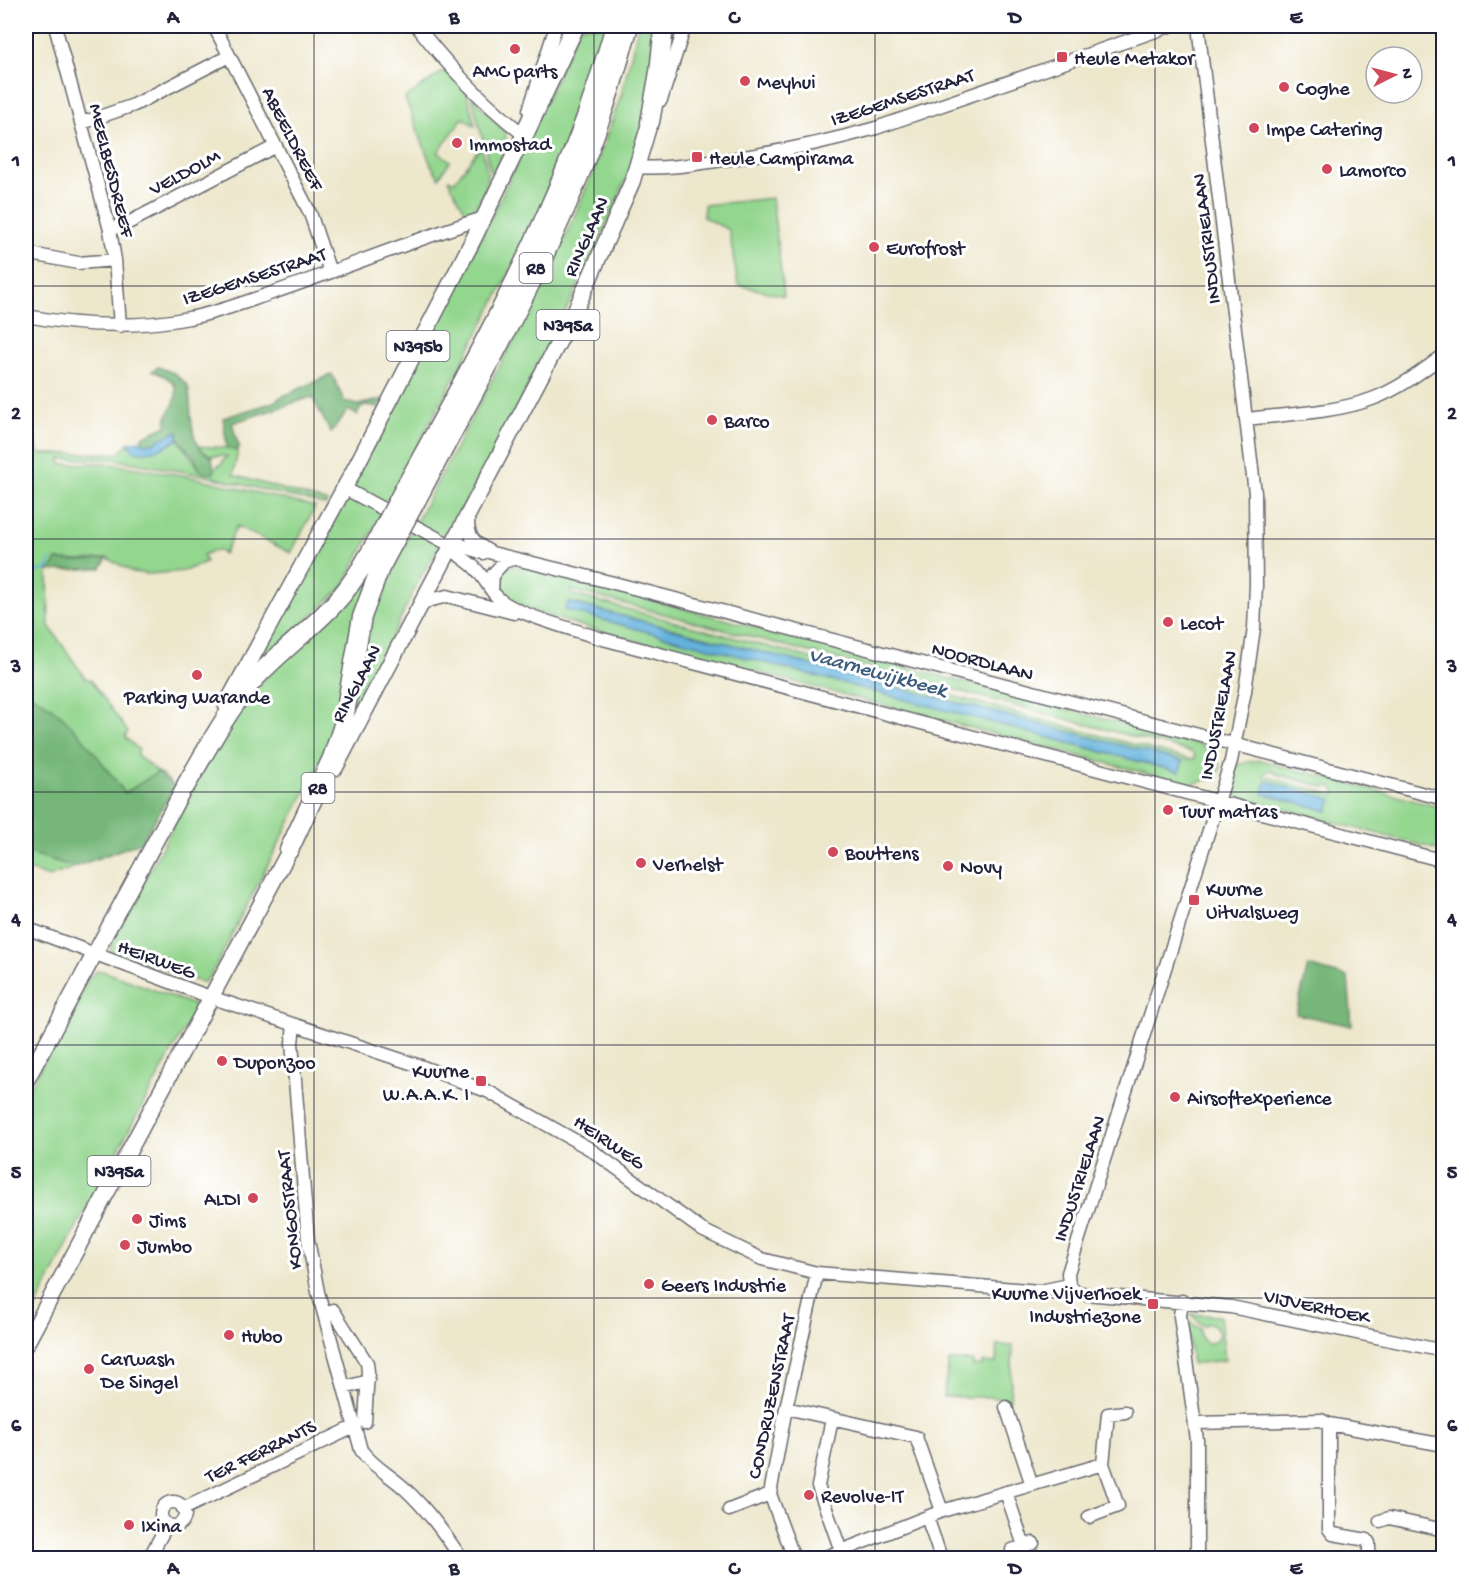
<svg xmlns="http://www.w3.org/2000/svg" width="1469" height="1584" viewBox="0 0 1469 1584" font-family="'Gochi Hand',sans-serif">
<rect width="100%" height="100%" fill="#fff"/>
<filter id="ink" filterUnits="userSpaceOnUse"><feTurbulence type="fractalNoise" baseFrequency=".0167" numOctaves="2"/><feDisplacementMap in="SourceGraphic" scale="12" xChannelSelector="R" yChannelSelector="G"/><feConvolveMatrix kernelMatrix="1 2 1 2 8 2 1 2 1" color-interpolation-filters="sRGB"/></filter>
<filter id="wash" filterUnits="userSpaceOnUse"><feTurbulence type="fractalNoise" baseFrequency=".008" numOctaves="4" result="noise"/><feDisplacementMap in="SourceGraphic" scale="24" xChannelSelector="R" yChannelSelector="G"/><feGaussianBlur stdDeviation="1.35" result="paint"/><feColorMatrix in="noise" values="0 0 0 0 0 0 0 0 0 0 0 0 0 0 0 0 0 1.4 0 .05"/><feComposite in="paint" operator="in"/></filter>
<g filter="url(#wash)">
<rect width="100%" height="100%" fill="#ede7cc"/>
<path fill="#93d68e" stroke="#5a7c64" stroke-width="1.5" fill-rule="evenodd" d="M580,26H608L588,98L535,226L350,573L344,585L250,675L430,340L504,191Z
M638,26H658L647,109L631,168L591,260L491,460L420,578L344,736L370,608L553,266L597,162L622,93Z
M445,70L466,88L475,126L463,118L438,152L450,161L439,178L431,165L405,98Z
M473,97L505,132C509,147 499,161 494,174L491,172L472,98Z
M481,146C491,180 490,184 471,214H467L448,180L449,179L454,182Z
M772,198L784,296L738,285L729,230L703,217L704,205Z
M26,430L33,432L39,454L119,453L128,443L130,447L163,448L179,439C183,451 194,457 199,469L214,473L213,469L221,464L227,456C213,456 208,458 199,446L227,448L238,451L233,475L327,502L326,505L203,475L111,459H61V464L106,463L193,477L315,507L291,553L237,526L224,554C216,548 212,551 203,555L206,562L184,571L149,574L133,572L107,558L82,561L56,560L55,564L48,572L49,626L86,679H90L128,732L125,737L139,750L137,755L175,787L141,842L49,877L26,869Z
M380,546L332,740L211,975L204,982H201L111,952L110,946L212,752L242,703Z
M511,566L529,568L1200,744L1214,753L1221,767L1216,777L1191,785L621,637C597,630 518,610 503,595C498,590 497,584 498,578C500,571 505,568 511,566ZM572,590L1192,752L1195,755L1194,759H1188L571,594ZM569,602L1182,761H1183L1179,772L566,610Z
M1260,760L1443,808V851L1238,797C1226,789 1231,779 1235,767L1243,763ZM1271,769L1276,774L1324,787L1331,786L1335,791V795L1263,776Z
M97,971H103L197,1006L82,1216L26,1327V1095L90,976Z
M1191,1314L1220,1316L1225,1360L1192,1364L1186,1319L1200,1329V1336L1206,1343L1215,1342L1219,1334L1215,1325L1209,1323L1203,1326Z
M997,1345L1013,1346L1010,1400L990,1397H943L949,1361H973V1366H982L983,1362L996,1363Z"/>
<path fill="#76b779" stroke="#4c6c5a" stroke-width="1.5" d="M158,367L174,373L188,386C193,409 186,446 212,457L214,473H204L199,469L194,457L181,443L177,431L153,443L145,444L141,441L142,437L166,426C166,413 170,413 174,403C182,383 167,376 152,371Z
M332,374L344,401L358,405L383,399L379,407L365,405L360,409L357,415L348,410L331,433L312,397L232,423L239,448L238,451L227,448L223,418L274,402L279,398Z
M107,558L101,568L48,571L55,564L56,560L82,561Z
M26,692C70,712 96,756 125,793L158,772L175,787L141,842L74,867L26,852Z
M1308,966L1348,977L1352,1026L1296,1014Z"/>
<path fill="#63b2dd" stroke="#426a8c" stroke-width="1.5" d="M177,431L179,439C165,447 151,455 134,451L128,443L140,441L145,444L153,443Z
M568,602L1183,761L1179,772L565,610Z
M1266,781L1332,799L1328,811L1263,794Z"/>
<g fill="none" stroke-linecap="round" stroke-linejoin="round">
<path stroke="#63b2dd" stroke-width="2" d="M1443,26L1444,29
M26,574L48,569L50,560"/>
</g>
</g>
<g filter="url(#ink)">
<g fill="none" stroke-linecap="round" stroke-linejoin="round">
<g stroke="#69676e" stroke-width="15">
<path id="minor" d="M55,26L110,230L115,260L120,326
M214,26L310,213L330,272
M417,26C446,64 485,104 524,135L525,127
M661,100L685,26
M529,110L556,26
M82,123L134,105L229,56
M637,167C664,169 690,165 716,161C770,154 823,143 876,128L1170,26
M110,230L130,222L276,146
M26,253L78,263L115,260
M26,316C80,326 134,329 189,318C218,313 245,302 272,293C343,269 412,240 484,218
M1247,419C1287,414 1334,413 1372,399C1399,389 1421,372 1444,355
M344,488L452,546L458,544L483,553
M468,516C467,538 474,543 492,553L610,582L1444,799
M452,546C456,556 468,560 475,568C484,577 489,589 498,598C517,615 573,629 599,638L1444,861
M492,591L493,574L504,562L513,559
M420,607L428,601L447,596L514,613
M26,928L210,997L423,1067L489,1092L590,1149L702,1230L762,1259L817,1273L1040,1291L1069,1285
M294,1025L292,1043L308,1240L318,1292L361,1450C372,1466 390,1475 404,1488C427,1509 444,1533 461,1558
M1069,1285L1068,1273L1231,761L1245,691L1254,628L1256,585L1255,493L1198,26
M1069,1285L1075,1291L1086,1294L1231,1307L1444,1351
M1182,1301L1180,1316L1197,1440V1558
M333,1310L367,1363L368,1372L365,1422
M344,1388L368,1381
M1006,1407L1032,1485
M786,1408L916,1437L942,1511
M832,1419L818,1486L841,1551
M1196,1423L1321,1420L1329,1424L1444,1445
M1329,1424V1529L1333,1534L1367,1540L1369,1543V1558
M1006,1492L1024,1546L1033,1543
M161 1514a12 12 0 1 1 24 0a12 12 0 1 1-24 0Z
M183,1509L354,1427
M729,1510L770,1494
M927,1517L941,1558
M1089,1517L1118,1506L1103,1464L1108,1414L1125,1412
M1380,1521L1389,1518L1444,1530
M1012,1550L1024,1546
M149,1558L167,1525
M794,1558L770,1494L786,1408L817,1273
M823,1558L942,1511L1103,1464"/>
</g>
<g stroke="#69676e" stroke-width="18">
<path id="major" d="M226,705L353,472L474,238L524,135
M335,768L576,309L632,182L650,122
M26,1081L191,775
M26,1344L294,842"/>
</g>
<g stroke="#69676e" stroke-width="21">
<path id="highway" d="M650,122L659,72L664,26
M524,135L575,26
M403,491C470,370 538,248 586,117C597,87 606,56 615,26
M417,499C482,375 556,250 601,117C612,87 620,56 629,26
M186,785C206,751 225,715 250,684C276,654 310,631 336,602C355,581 368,557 381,533
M289,850L332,758L343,725L362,617L380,568L395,540"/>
</g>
<use href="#minor" stroke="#fff" stroke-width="12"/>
<use href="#major" stroke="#fff" stroke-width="15"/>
<use href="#highway" stroke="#fff" stroke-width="18"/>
<g stroke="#69676e" stroke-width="21" stroke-linecap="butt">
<path id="highway-bridge" d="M381,533L403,491
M395,540L417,499"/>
</g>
<use href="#highway-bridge" stroke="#fff" stroke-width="18"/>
</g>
</g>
<path fill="none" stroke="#22223b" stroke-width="1.5" stroke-opacity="0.55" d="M314,26V1558M594,26V1558M875,26V1558M1155,26V1558M26,286H1444M26,539H1444M26,792H1444M26,1045H1444M26,1298H1444"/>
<g fill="#d1495b" stroke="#fff" stroke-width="2">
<circle cx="515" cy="49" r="6"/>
<rect x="1056" y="51" width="12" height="12" rx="3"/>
<circle cx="745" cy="81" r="6"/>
<circle cx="1284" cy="87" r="6"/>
<circle cx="1254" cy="128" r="6"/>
<circle cx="457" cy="143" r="6"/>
<rect x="691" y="151" width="12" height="12" rx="3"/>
<circle cx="1327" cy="169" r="6"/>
<circle cx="874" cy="247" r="6"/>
<circle cx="712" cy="420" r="6"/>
<circle cx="1168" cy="622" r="6"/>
<circle cx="197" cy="675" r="6"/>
<circle cx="1168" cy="810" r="6"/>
<circle cx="833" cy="852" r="6"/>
<circle cx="641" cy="863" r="6"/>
<circle cx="948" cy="866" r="6"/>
<rect x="1188" y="894" width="12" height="12" rx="3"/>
<circle cx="222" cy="1061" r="6"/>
<rect x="475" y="1075" width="12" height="12" rx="3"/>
<circle cx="1175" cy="1097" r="6"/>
<circle cx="253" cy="1198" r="6"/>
<circle cx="137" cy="1219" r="6"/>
<circle cx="125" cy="1245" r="6"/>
<circle cx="649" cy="1284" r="6"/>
<rect x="1147" y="1298" width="12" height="12" rx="3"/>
<circle cx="229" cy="1335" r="6"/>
<circle cx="89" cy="1369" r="6"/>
<circle cx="809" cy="1495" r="6"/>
<circle cx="129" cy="1525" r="6"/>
</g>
<g text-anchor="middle" stroke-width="6" stroke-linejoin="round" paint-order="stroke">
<g fill="#fff" stroke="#646476" stroke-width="1.5">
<rect x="519.5" y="253" width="33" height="30" rx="4.5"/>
<rect x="536.5" y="310" width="63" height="30" rx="4.5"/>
<rect x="386.5" y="331" width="63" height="30" rx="4.5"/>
<rect x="301.5" y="773" width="33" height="30" rx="4.5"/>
<rect x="87.5" y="1156" width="63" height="30" rx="4.5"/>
</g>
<g font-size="18" font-weight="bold" fill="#22223b">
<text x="536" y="274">R8</text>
<text x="568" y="331">N395a</text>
<text x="418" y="352">N395b</text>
<text x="318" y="794">R8</text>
<text x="119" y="1177">N395a</text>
</g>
<g font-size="20" fill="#22223b" stroke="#fff" text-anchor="start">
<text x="1074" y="64">Heule Metakor</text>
<text x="515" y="77" text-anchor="middle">AMC parts</text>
<text x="757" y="88">Meyhui</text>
<text x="1296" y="94">Coghe</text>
<text x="1266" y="135">Impe Catering</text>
<text x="469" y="150">Immostad</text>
<text x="709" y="164">Heule Campirama</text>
<text x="1339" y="176">Lamorco</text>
<text x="886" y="254">Eurofrost</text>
<text x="724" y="427">Barco</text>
<text x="1180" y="629">Lecot</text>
<text x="197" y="703" text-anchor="middle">Parking Warande</text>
<text x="1180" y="817">Tuur matras</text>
<text x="845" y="859">Bouttens</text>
<text x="653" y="870">Verhelst</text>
<text x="960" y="873">Novy</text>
<text x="1206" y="895">Kuurne<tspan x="1206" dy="23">Uitvalsweg</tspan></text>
<text x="234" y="1068">Duponzoo</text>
<text x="469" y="1077" text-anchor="end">Kuurne<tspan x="469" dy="23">W.A.A.K. I</tspan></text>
<text x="1187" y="1104">Airsoftexperience</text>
<text x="241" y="1205" text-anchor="end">ALDI</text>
<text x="149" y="1226">Jims</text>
<text x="137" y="1252">Jumbo</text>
<text x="661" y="1291">Geers Industrie</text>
<text x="1141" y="1299" text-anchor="end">Kuurne Vijverhoek<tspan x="1141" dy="23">Industriezone</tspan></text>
<text x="241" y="1342">Hubo</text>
<text x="101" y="1365">Carwash<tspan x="101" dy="23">De Singel</tspan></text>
<text x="821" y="1502">Revolve-IT</text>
<text x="141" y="1532">Ixina</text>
</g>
<g font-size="20" fill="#22223b" stroke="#fff">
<text transform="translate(902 96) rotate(-18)" y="7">IZEGEMSESTRAAT</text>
<text transform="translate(294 138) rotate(63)" y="7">ABEELDREEF</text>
<text transform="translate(113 170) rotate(76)" y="7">MEELBESDREEF</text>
<text transform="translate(184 171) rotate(-28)" y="7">VELDOLM</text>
<text transform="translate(585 236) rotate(-66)" y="7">RINGLAAN</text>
<text transform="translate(1205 239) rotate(-97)" y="7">INDUSTRIELAAN</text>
<text transform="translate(254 275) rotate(-18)" y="7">IZEGEMSESTRAAT</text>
<text transform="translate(983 660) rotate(15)" y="7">NOORDLAAN</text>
<text transform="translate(355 683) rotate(-62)" y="7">RINGLAAN</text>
<text transform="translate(1217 715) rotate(-79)" y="7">INDUSTRIELAAN</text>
<text transform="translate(157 958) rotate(20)" y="7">HEIRWEG</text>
<text transform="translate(610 1141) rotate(34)" y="7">HEIRWEG</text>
<text transform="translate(1078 1178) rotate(-72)" y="7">INDUSTRIELAAN</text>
<text transform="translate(288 1210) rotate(-96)" y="7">KONGOSTRAAT</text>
<text transform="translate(1317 1305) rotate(12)" y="7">VIJVERHOEK</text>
<text transform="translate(770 1396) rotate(-78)" y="7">CONDRUZENSTRAAT</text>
<text transform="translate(260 1450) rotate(-26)" y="7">TER FERRANTS</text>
</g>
<g font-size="21" font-style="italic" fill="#3c5c7c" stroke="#fff">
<text transform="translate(878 671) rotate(15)" y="7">Vaarnewijkbeek</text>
</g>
</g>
<rect width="1469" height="1584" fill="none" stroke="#fff" stroke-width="66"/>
<g transform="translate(1394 75) rotate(84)"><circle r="28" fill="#ffffff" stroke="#a7a7b1" stroke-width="1.5"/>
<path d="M0-4.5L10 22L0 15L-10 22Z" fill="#d1495b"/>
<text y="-9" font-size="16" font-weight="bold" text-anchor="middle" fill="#22223b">N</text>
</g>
<rect x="33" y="33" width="1403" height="1518" fill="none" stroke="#22223b" stroke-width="2"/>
<g font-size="20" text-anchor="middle" font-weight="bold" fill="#22223b">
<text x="173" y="23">A</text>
<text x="454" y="23">B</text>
<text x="734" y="23">C</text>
<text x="1015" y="23">D</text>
<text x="1296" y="23">E</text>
<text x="16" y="166">1</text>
<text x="1452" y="166">1</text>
<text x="16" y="419">2</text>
<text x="1452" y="419">2</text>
<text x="16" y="672">3</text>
<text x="1452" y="672">3</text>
<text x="16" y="925">4</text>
<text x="1452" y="925">4</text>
<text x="16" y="1178">5</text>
<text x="1452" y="1178">5</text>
<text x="16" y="1431">6</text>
<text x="1452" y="1431">6</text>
<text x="173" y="1574">A</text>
<text x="454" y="1574">B</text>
<text x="734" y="1574">C</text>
<text x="1015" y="1574">D</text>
<text x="1296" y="1574">E</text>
</g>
</svg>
